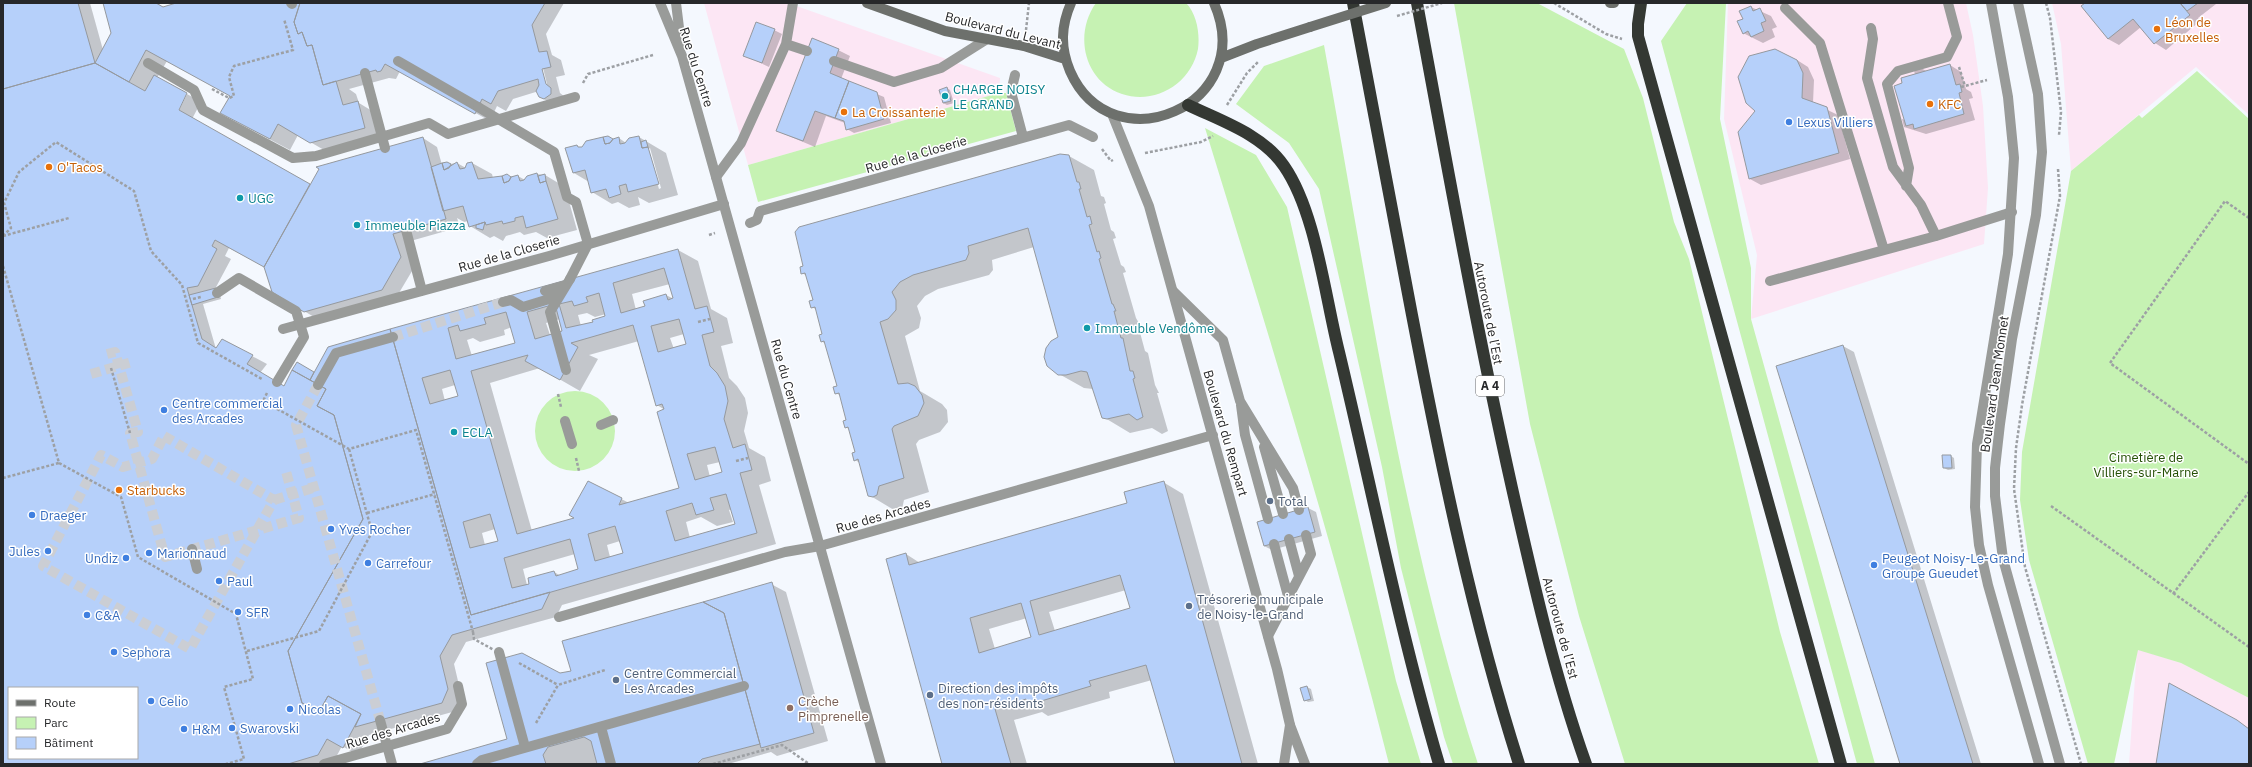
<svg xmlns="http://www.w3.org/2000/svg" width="2252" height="767" viewBox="0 0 2252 767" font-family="'IBM Plex Sans',sans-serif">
<rect width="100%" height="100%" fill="#f4f8fe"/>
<path fill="#fce6f4" d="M704,3H788L1000,78L999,93L748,165Z
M1728,3H1966L1973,35L1983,106L1988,188L1984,244L1751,319L1757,255L1724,119Z
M2052,3H2249V115L2196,67L2071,171L2061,44Z
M2137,649L2181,663L2249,698V764H2129Z"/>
<path fill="#c6f2b3" d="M1096,3H1186C1197,14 1200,34 1198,49C1191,84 1155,105 1122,94C1083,81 1074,33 1096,3Z
M1454,3H1537L1624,49L1643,98L1674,222L1689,259L1780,632L1819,764H1625L1579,616L1530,424Z
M1687,3H1726L1720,119L1751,268V319L1875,764H1857L1661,41Z
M1324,45C1368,286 1402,531 1478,764H1453L1444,737L1401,568L1382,467L1319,189L1289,143L1236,104L1264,66Z
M2197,71L2249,119V698L2181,663L2138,650L2114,764H2088L2029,560L2020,500L2022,452L2071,171L2139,115L2142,118Z
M999,93H1006L1016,131L758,202L748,165Z
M1205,128L1256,155L1287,207L1396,681L1421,764H1389C1335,550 1270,339 1205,128Z
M535 431a40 40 0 1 1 80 0a40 40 0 1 1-80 0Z"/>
<path fill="#0003" fill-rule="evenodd" d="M3,3H90L103,50L112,33L104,3H158L163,8L180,3H564L546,34L552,55L561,60L565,75L556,77L560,93L565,97L556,106L542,98L539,91L513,99L506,111L497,106L490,121L400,71L396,79L389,78L349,89L356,94L359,103L377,114L385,139L331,154L298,135L290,150L241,124L231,96L167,61L157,78L175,114L177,115L187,94L201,102L192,119L311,185L423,138L437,147L442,165L457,163L466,168L468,163H472L492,174L493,178L518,176L525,180L537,174L545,175L565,187L577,230L547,238L536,232L524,235L520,232L506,236L503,241L494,236L490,238L470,226L468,221L464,222L457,218L460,227L407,242L415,266L396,298L319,320L304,311L265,267L229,248L225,256L231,259L215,289L219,291L221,299L203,304L216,349L252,356L267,364L260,373L284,387L298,363L314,373L678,250L698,261L711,309L727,318L733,343L721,346L729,378L737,386L745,398L748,413L744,431L749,448L765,457L771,481L759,485L776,544L562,605L556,617L466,642L454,664L462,698L456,711L369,735L358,755L342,746L333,763L3,764ZM542,64L547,84H545L540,65ZM670,284L674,299L666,295L646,307L636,310L632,294ZM587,313L595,317L606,314V317L581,326L578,315ZM560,319L563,331L550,335L546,323ZM512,327L516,343L472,356L467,340L473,338L480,342L505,335L504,330ZM684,334L687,345L674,349L670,338ZM639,341L657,405L665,410L680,489L629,503L589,482L576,518L532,531L490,383L540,368L580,391L598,359L589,355ZM455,385L459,397L445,401L442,389ZM720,462L723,473L710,477L707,465ZM732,509L736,525L690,538L686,522L701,517L717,526L733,522L729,510ZM495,529L499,541L485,545L482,533ZM620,541L624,553L610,557L607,545ZM575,554L580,570L561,576L554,572L527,585L523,569ZM9,688H137V758H9Z
M2083,3H2216V4L2198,18L2200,21L2166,50L2155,43L2141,27L2119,45L2108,39Z
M1751,7L1771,16L1777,27L1772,29L1775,37L1763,43L1743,33L1744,19Z
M774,30L782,34L769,67L744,55Z
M838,50L850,56L841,79L884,97L891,123L854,133L847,129L845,123L826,116L815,147L777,131Z
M1797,60L1808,67L1814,80L1813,103L1838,115L1850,159L1761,185L1750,179L1739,132L1756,111L1747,102L1739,77Z
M1950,65L1961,72L1966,89L1971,92L1973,98L1969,99L1975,120L1926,134L1904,127L1902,119L1905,120L1903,84L1915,75L1914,70L1921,68L1928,72Z
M947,88L950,90L954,103L947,105L943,103Z
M639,137L666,153L678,195L649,203L638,197L640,205L629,208L618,202L612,204L592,192L589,182L574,173L577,146L580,148L619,138L626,143ZM650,148L661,188L659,189L648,150Z
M1069,156L1094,170L1101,196L1104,197L1106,203L1104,204L1111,230L1114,232L1116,238L1113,239L1121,265L1124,267L1126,272L1123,273L1136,318L1140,325H1138L1145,351L1148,353L1155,385L1159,393H1157L1168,431L1162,434L1152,428L1130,433L1105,418L1093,389L1084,388L1059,374V338L1034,247L992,260L993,270L989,275L938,289L925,296L917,306L921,318L919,328L905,336L920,391L942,404L947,410L948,422L940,432L919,440L916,444L929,492L904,500L902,509L894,510L869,495L860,463L855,460L856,453L850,430L846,427L847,421L841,396L836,393L838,386L826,344L821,341L823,334L817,310L812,307L814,301L807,276L802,273Z
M1843,346L1854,352L1981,764H1901Z
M1951,456L1954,458L1955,469L1948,470L1944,468Z
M1163,482L1183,494L1258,764H1176L1152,680L1109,692L1110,698L1048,716L1042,712L1014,720L1027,764H944L906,554L920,563L1128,504ZM1126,590L1131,609L1055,631L1049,612ZM1027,618L1033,638L995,649L989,629Z
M1308,508L1316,512L1322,536L1272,550L1264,546Z
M771,584L786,592L828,741L777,756L771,752L728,764H424L508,740L560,674L572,671Z
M1307,687L1311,689L1314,701L1308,702L1305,700Z"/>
<path fill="#b6d0fa" stroke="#95999e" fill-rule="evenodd" d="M3,3H78L95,63L3,89Z
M103,3H156L163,7L176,3H300L294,22L298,34L302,32L307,46L312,45L323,85L336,81L343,105L358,101L365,128L310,143L278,124L270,139L220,113L230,96L146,50L129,82L95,63L111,33Z
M300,3H545L532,25L539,52L547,51L551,67L542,69L546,84L551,88V94L544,99L539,97L536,91L539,85L538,79L498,91L491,104L482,99L475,114L385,64L381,71L377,72L376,70L323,85L312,45L307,46L302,32L298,34L294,22Z
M2085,3H2180L2190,15L2154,44L2133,19L2108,39L2081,6Z
M2180,3H2198L2187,11Z
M1751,6L1753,11L1760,8L1766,21L1761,23L1764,31L1751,37L1748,31L1743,34L1737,21L1743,19L1739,11Z
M756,22L775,29L762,63L743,56Z
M812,38L839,49L830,73L849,81L835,118L815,111L803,141L776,131Z
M1775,49L1797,60L1803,73L1802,98L1827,107L1839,153L1749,179L1738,132L1755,111L1746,103L1738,77L1749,56Z
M95,63L145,91L154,75L187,93L179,110L310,184L264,267L215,240L212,246L217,249L198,286L187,288L202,339L216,348L222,339L253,355L247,364L284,386L292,370L326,389L317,406L334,415L363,519L288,651L302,703L319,712L328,696L361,714L343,748L327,739L318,755L288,764H3V89ZM9,688H137V758H9Z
M1950,64L1956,85L1960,84L1962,92L1959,93L1964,114L1914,129L1913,124L1906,126L1894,86L1902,83L1901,78Z
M849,81L877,92L884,119L846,130L844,121L835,118Z
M947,87L951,101L943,103L939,90Z
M608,136L613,139L610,143L605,144L603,137Z
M639,136L642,148L648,147L659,184L628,192L626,184L619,186L621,194L609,198L606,189L591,193L585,170L573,173L565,148L577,145L578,147H582L586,141L603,137L605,144L610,143L613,139L619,137L620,144L625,143L629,138Z
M423,137L446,219L393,234L401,257L382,290L304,312L272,292L264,267L319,169L316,167Z
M646,140L648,147L642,148L641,142Z
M1060,154L1069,155L1077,182H1079L1081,189H1079L1087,217L1090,216L1092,224L1089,225L1097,252L1099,251L1101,258L1099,259L1112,304H1113L1116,311H1114L1121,338H1123L1130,371H1133L1135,378L1133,379L1143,417L1137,420L1129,414L1107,419L1102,418L1087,372L1081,371L1066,375H1058L1047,366L1044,357L1046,348L1051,341L1058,337L1028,228L968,246L969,253L966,260L913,275L900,282L892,292L896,300V310L888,319L880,322L898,384L908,383L915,386L922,395L924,403L918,416L894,426L892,429L904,478L879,486L877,495L873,497L868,496L858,459L854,461L852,453L855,452L848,427L845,428L843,421L846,420L839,393L835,394L833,387L837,386L824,341L821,342L819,335L822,334L815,307L811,308L809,301L813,300L805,273L801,274L800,267L803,266L795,232L799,227Z
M447,162L451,164L449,168L444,170L442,163Z
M457,162L460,169L465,168L467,163L472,162L478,179L502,176L504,183L509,181L511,177L518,175L520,181L524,180L527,176L537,173L540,183L546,181L558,219L526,228L523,216L515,218V221L503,224L502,221L486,225L485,222L469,227L463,206L443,211L431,167L442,163L444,170Z
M507,174L511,177L509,181L504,183L502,176Z
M545,174L546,181L540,183L538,176Z
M485,222L483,230L476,228V225Z
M678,249L695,309L707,306L714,332L702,335L710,366L717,373L725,386L728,401L724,419L733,448L745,444L752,470L740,473L757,533L471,615L390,329ZM664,268L673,298L668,300L666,294L643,301L645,306L621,313L613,283ZM599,293L605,316L592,320L593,322L566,328L559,304L572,301L574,306L588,302L586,297ZM555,304L562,331L535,339L527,312ZM506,312L515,343L456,359L448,328L458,325L460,331L486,324L484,318ZM679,319L686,344L658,352L651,326ZM633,325L656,406L662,404L664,409L657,412L679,488L619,505L622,498L588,481L569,515L574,518L517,534L471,371L528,355L525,361L560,380L578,347L571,343ZM450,370L458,396L430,404L422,378ZM715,447L722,472L695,480L687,454ZM726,494L735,524L675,541L666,511L692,503L696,515L714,510L710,498ZM490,514L498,541L470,548L463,522ZM615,526L623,553L595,561L588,534ZM570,539L578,569L556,576L554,571L528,578L529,584L512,588L504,558Z
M216,288L218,297L192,305L189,295Z
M390,329L471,615L550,592L542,609L452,635L440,656L448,689L442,703L355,727L361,714L328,696L319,712L302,703L288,651L363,519L334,415L317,406L326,389L310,380L328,347Z
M1843,345L1973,764H1900L1776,366Z
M297,362L314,372L310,380L292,370Z
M1942,455H1951L1952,468H1943Z
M1164,481L1242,764H1175L1146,665L1089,681L1091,686L1028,705L1026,699L995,709L1011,764H942L886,559L906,553L909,565L1127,503L1124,492ZM1120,575L1130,608L1039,635L1030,601ZM1021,603L1031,637L979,653L970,618Z
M1308,507L1315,532L1264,546L1257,522Z
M772,582L814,733L761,748L724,613L703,602Z
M703,602L724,613L760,744L702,759L697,764H420L507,739L486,663L522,653L560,673L571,671L562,641Z
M2169,683L2237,720L2249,729V762L2247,764H2156Z
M1307,686L1311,699L1304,701L1300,688Z
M584,737L591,741L597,764H546L543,755L548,747Z"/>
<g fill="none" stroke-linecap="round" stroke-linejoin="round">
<path stroke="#cbced4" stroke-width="10" stroke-dasharray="10 5" stroke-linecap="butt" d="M393,337L503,302
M107,354L115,352L138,432L130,433L165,557L299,518L285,468
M91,374L132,362
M318,385L296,425L380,720
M164,436L274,500L190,649L43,566L101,455L123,467L152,459Z
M274,500L313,488"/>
<path stroke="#9da0a4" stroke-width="2.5" stroke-dasharray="3 2" stroke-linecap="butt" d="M1554,3L1606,34L1622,39
M2046,3L2050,18L2061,112L2059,135
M1026,30L1029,3
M1959,67L1965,86
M583,83L588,74L653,55
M1961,87L1987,80
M212,89L229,98L234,96L229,77L234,66L293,50L284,19
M1227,105L1247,73L1258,62
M1102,149L1111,161L1113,160
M1145,153L1201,142L1213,136
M2058,169L2060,196L2022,405L2016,448L2014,489L2025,567L2081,764
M2249,218L2225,201L2110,363L2249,464
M709,235L715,233
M3,236L11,228L4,203L19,172L56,142L134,191L151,251L182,285L198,343L262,379
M3,236L69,218
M3,266L59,463L3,478
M193,299L201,297
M698,322L710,319
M111,368L130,433
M267,393L263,401L349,449L416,430L473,632
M558,394L561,407
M576,458L579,471
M736,461L748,458
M59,463L121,497L138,557L236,614L253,679L224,687L244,759L226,764
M2051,506L2249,647
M367,513L435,494
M2173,594L2249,492
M247,651L319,631L372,532L349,449
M519,663L558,685
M536,723L558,685L605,670
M713,764L782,745L809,764"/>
<path stroke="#999b99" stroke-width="10" d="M1785,8L1820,43L1884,250
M1871,28L1873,39L1867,78L1893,167L1921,205L1936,236
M786,44L807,51
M834,61L894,82L941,68L987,39
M148,63L194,90L203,110L293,158L316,156L429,123L448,134L575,97
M365,73L385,148
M716,177L741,143L786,44L793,3
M1906,186L1909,168L1887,84L1898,71L1947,57L1957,37L1948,3
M406,230L422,291
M1770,281L1936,236L2012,212
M1173,291L1223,340L1240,401L1293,488L1299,510
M283,329L549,256L724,204
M1241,405L1245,435L1268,519
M1264,447L1283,514
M1289,539L1299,576
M1274,544L1288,596
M559,617L785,552L820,546
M1268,636L1311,554L1306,535
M1290,725L1305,764
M324,764L447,729L462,704L458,686"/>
<path stroke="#999b99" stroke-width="10" d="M291,3L292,4
M398,61L478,107
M1015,75L1011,92L1023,137
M750,223L757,220L760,211L1069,125L1093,137
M545,291L566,285
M217,293L239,278L296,311L304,337L277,382
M503,302L511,300L523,307L559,296
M566,370L550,312L570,279
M318,385L336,353L393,337
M565,421L572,444
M601,425L613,420
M192,549L197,569
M499,652L525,747
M601,727L611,764
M477,764L482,760L744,686"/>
<path stroke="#999b99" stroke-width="10" d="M660,3L682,56L881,764
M676,3L681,44
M1112,114L1149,206L1277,669L1290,725L1284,764
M820,546L1213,435"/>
<path stroke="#999b99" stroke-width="10" d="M1991,3L2008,97L2014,158L2008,254L1977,444L1975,507L1979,545L1988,585L2039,764
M2018,3L2038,94L2042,152L2036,215L2012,339L2000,424L1995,468V496L2003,559L2060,764"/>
<path stroke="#6d706c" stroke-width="10" d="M867,3L945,31L1024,46L1065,59
M1071,3C1061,26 1060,47 1070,71C1112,167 1259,105 1214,3
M1610,3H1614
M1221,58L1257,44L1310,27"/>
<path stroke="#343833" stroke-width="12" d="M1353,3C1372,107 1392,211 1412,315C1441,466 1472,617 1519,764
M1417,3C1447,165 1476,327 1512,488C1533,581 1554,674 1586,764
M1641,3L1638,24V36L1841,764
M1188,105C1221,121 1262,134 1284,166C1316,212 1325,297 1339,352C1372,490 1399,628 1439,764"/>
<path stroke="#9da0a4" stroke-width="2.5" stroke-dasharray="3 2" stroke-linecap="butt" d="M1397,16L1442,3
M473,632L474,639L494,650"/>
<path stroke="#999b99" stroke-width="10" d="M478,107L554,152L567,197L576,202L588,244L570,279
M380,720L392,764"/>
<path stroke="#6d706c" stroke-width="10" d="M1310,27L1386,3"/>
</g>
<g fill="#e8710a" stroke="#fff" stroke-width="1.5">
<circle cx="2157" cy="29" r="4"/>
<circle cx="1930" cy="104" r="4"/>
<circle cx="844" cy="112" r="4"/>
<circle cx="49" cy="167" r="4"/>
<circle cx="119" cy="490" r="4"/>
</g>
<g fill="#0f9aa8" stroke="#fff" stroke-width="1.5">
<circle cx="945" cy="96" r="4"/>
<circle cx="240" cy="198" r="4"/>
<circle cx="357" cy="225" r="4"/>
<circle cx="1087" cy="328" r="4"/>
<circle cx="454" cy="432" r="4"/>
</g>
<g fill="#3f7fe0" stroke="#fff" stroke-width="1.5">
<circle cx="1789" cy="122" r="4"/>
<circle cx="164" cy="410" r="4"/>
<circle cx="32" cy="515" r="4"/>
<circle cx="331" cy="529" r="4"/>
<circle cx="48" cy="551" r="4"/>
<circle cx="149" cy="553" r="4"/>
<circle cx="126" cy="558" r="4"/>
<circle cx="368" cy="563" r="4"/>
<circle cx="1874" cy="565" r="4"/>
<circle cx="219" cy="581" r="4"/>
<circle cx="238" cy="612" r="4"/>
<circle cx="87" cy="615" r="4"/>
<circle cx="114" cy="652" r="4"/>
<circle cx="151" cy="701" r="4"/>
<circle cx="290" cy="709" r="4"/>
<circle cx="232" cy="728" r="4"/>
<circle cx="184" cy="729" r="4"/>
</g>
<g fill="#5c6f8a" stroke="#fff" stroke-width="1.5">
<circle cx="1270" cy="501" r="4"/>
<circle cx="1189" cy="606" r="4"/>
<circle cx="616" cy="680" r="4"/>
<circle cx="930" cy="695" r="4"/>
</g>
<circle fill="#8d6e63" stroke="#fff" stroke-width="1.5" cx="790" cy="708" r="4"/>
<g text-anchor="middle" stroke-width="3" stroke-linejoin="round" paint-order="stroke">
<rect fill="#fff" stroke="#68686a" stroke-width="1" x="1476" y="376" width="28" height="20" rx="3"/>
<g font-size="12" font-weight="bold" fill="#27282a">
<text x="1490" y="390">A 4</text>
</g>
<g font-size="13" fill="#c56008" stroke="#fff" text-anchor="start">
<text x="2165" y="27">Léon de<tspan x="2165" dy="15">Bruxelles</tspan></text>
<text x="1938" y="109">KFC</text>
<text x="852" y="117">La Croissanterie</text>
<text x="57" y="172">O'Tacos</text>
<text x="127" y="495">Starbucks</text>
</g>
<g font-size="13" fill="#27282a" stroke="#fff">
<text transform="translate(1003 30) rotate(14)" y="5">Boulevard du Levant</text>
<text transform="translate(697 67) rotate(72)" y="5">Rue du Centre</text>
<text transform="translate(916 154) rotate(-16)" y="5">Rue de la Closerie</text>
<text transform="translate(509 253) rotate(-16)" y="5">Rue de la Closerie</text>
<text transform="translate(1489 313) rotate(79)" y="5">Autoroute de l’Est</text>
<text transform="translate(787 379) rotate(74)" y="5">Rue du Centre</text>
<text transform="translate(1994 384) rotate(-82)" y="5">Boulevard Jean Monnet</text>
<text transform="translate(1226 433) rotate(74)" y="5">Boulevard du Rempart</text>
<text transform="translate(883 515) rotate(-16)" y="5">Rue des Arcades</text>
<text transform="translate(1561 628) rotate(75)" y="5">Autoroute de l’Est</text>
<text transform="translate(393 730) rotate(-17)" y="5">Rue des Arcades</text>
</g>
<g font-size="13" fill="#0d838f" stroke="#fff" text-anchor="start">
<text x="953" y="94">CHARGE NOISY<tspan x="953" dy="15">LE GRAND</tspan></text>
<text x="248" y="203">UGC</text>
<text x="365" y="230">Immeuble Piazza</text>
<text x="1095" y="333">Immeuble Vendôme</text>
<text x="462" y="437">ECLA</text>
</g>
<g font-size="13" fill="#366cbe" stroke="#fff" text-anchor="start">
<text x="1797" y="127">Lexus Villiers</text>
<text x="172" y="408">Centre commercial<tspan x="172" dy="15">des Arcades</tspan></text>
<text x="40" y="520">Draeger</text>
<text x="339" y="534">Yves Rocher</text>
<text x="40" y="556" text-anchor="end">Jules</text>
<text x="157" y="558">Marionnaud</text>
<text x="118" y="563" text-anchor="end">Undiz</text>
<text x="1882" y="563">Peugeot Noisy-Le-Grand<tspan x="1882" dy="15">Groupe Gueudet</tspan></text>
<text x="376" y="568">Carrefour</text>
<text x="227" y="586">Paul</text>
<text x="246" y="617">SFR</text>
<text x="95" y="620">C&amp;A</text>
<text x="122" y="657">Sephora</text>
<text x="159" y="706">Celio</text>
<text x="298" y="714">Nicolas</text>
<text x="240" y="733">Swarovski</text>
<text x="192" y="734">H&amp;M</text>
</g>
<g font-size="13" fill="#255005" stroke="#fff">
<text x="2146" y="462">Cimetière de<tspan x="2146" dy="15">Villiers-sur-Marne</tspan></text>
</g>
<g font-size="13" fill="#4e5e75" stroke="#fff" text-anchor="start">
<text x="1278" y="506">Total</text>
<text x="1197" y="604">Trésorerie municipale<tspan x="1197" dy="15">de Noisy-le-Grand</tspan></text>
<text x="624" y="678">Centre Commercial<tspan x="624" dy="15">Les Arcades</tspan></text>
<text x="938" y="693">Direction des impôts<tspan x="938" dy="15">des non-résidents</tspan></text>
</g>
<g font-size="13" fill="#785e54" stroke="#fff" text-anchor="start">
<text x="798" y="706">Crèche<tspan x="798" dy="15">Pimprenelle</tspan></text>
</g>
</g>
<rect width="2252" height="767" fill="none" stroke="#27282a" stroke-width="8"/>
<rect x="8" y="687" width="130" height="72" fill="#ffffff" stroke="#a9a9aa"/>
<rect x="16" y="700" width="20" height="6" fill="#6d706c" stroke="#a9a9aa"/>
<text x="44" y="707" font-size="12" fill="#27282a">Route</text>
<rect x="16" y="717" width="20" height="12" fill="#c6f2b3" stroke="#a9a9aa"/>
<text x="44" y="727" font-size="12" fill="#27282a">Parc</text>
<rect x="16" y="737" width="20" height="12" fill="#b6d0fa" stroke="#a9a9aa"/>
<text x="44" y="747" font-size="12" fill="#27282a">Bâtiment</text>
</svg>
